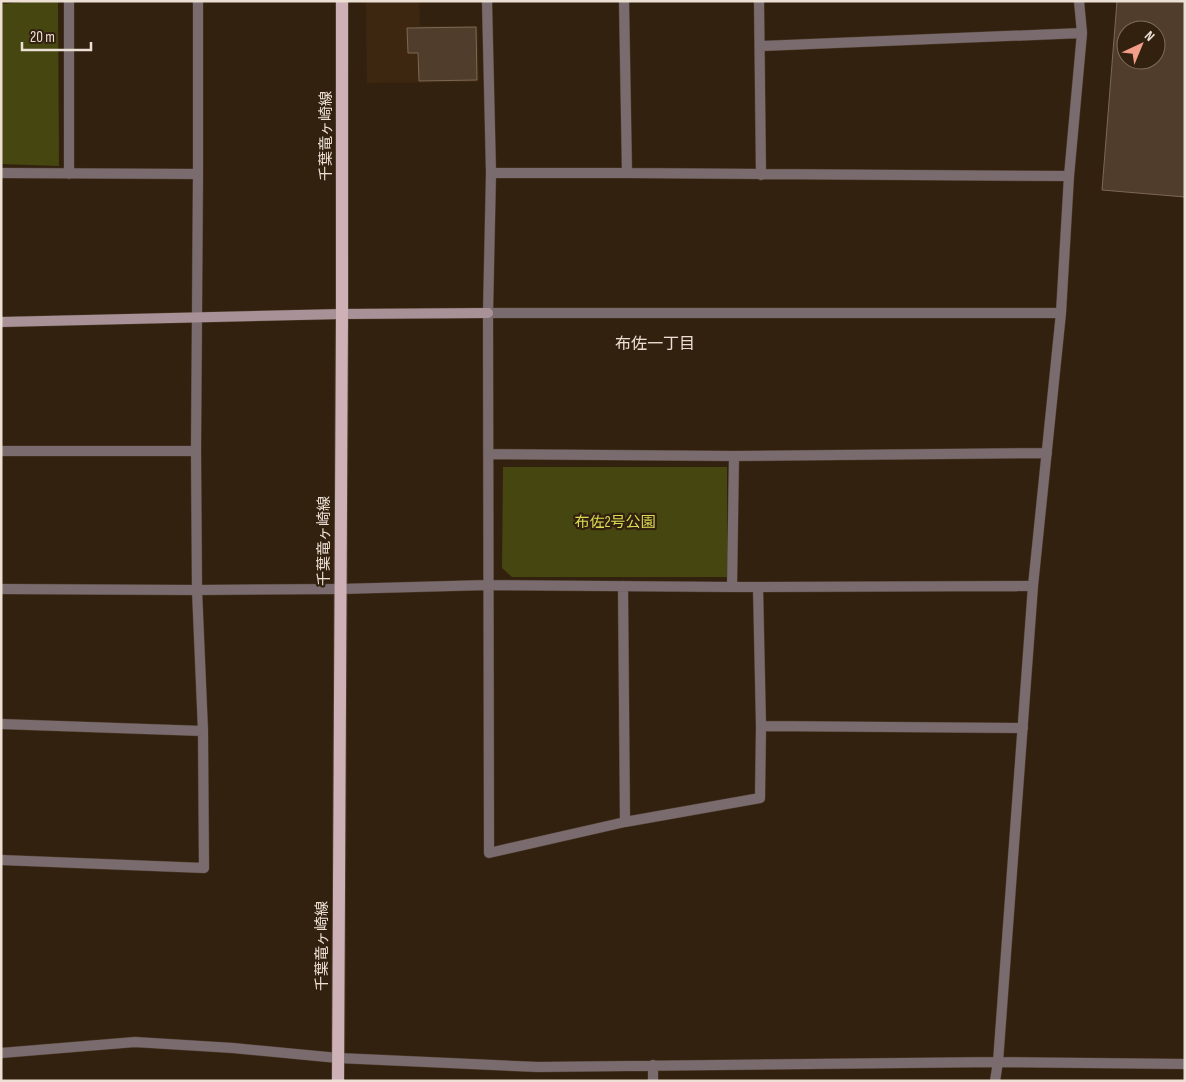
<svg xmlns="http://www.w3.org/2000/svg" width="1186" height="1082" viewBox="0 0 1186 1082" font-family="'Sofia Sans Condensed','Noto Sans JP',sans-serif">
<rect width="100%" height="100%" fill="#332110"/>
<path fill="#3e2710" d="M366,1H419L420,26H478L479,82L367,83Z"/>
<path fill="#454610" d="M33,1H58L59,166L1,164V4Z
M503,467H727V577H512L502,568Z"/>
<path fill="#513d2c" stroke="#7d6855" fill-rule="evenodd" d="M1117,1H1185V197L1102,190ZM1126,30H1156V60H1126Z
M476,27L477,80L419,81L418,53H408L407,28Z"/>
<g fill="none" stroke-linecap="round" stroke-linejoin="round">
<g stroke="#4d3c2c" stroke-width="11">
<path id="street" d="M69,1V174
M487,1L491,173L488,313L489,853L625,822L760,798L761,726L758,587
M624,1L627,173
M759,1L761,175
M760,46L1082,33
M1,173L198,174V1
M491,173H627L1069,176
M488,313H1061
M1,451H196
M489,454L734,456L1047,453
M623,586L625,822
M732,587L734,456
M1,589L197,590L340,589L488,585L732,587L1033,586
M1,724L203,731
M761,726L1023,728
M1,860L204,868L203,731L197,590L196,451L198,174
M1,1053L135,1042L233,1048L338,1058L538,1067L998,1062L1185,1064
M653,1081V1065
M995,1081L998,1062L1033,586L1061,313L1069,176L1082,33L1079,1"/>
</g>
<g stroke="#4d3c2c" stroke-width="11">
<path id="secondary" d="M1,322L342,314L488,313"/>
</g>
<g stroke="#4d3c2c" stroke-width="14">
<path id="primary" d="M338,1081L342,314V1"/>
</g>
<use href="#street" stroke="#796b6e" stroke-width="10"/>
<use href="#secondary" stroke="#a89297" stroke-width="10"/>
<use href="#primary" stroke="#cdb1b6" stroke-width="12"/>
</g>
<g text-anchor="middle" stroke-width="4.5" stroke-linejoin="round" paint-order="stroke">
<g font-size="15" fill="#ece0d5" stroke="#332110">
<text transform="translate(326 136) rotate(-90)" y="5">千葉竜ヶ崎線</text>
<text transform="translate(324 541) rotate(-90)" y="5">千葉竜ヶ崎線</text>
<text transform="translate(322 946) rotate(-90)" y="5">千葉竜ヶ崎線</text>
</g>
<g font-size="15" fill="#dadd51" stroke="#332110">
<text x="615" y="527">布佐2号公園</text>
</g>
<g font-size="16" fill="#ece0d5" stroke="#332110">
<text x="655" y="349">布佐一丁目</text>
</g>
</g>
<rect width="1186" height="1082" fill="none" stroke="#ece0d5" stroke-width="5"/>
<g transform="translate(1141 45) rotate(44)"><circle r="24" fill="#332110" stroke="#7d6d5f"/>
<path d="M0-4L9 19L0 12L-9 19Z" fill="#f49d8b"/>
<text y="-8" font-size="14" font-weight="bold" text-anchor="middle" fill="#ece0d5">N</text>
</g>
<path d="M22 42v8h69v-8" fill="none" stroke="#ece0d5" stroke-width="2.5"/>
<text x="30" y="42" font-size="15" fill="#ece0d5" stroke="#332110" stroke-width="4" paint-order="stroke">20 m</text>
</svg>
